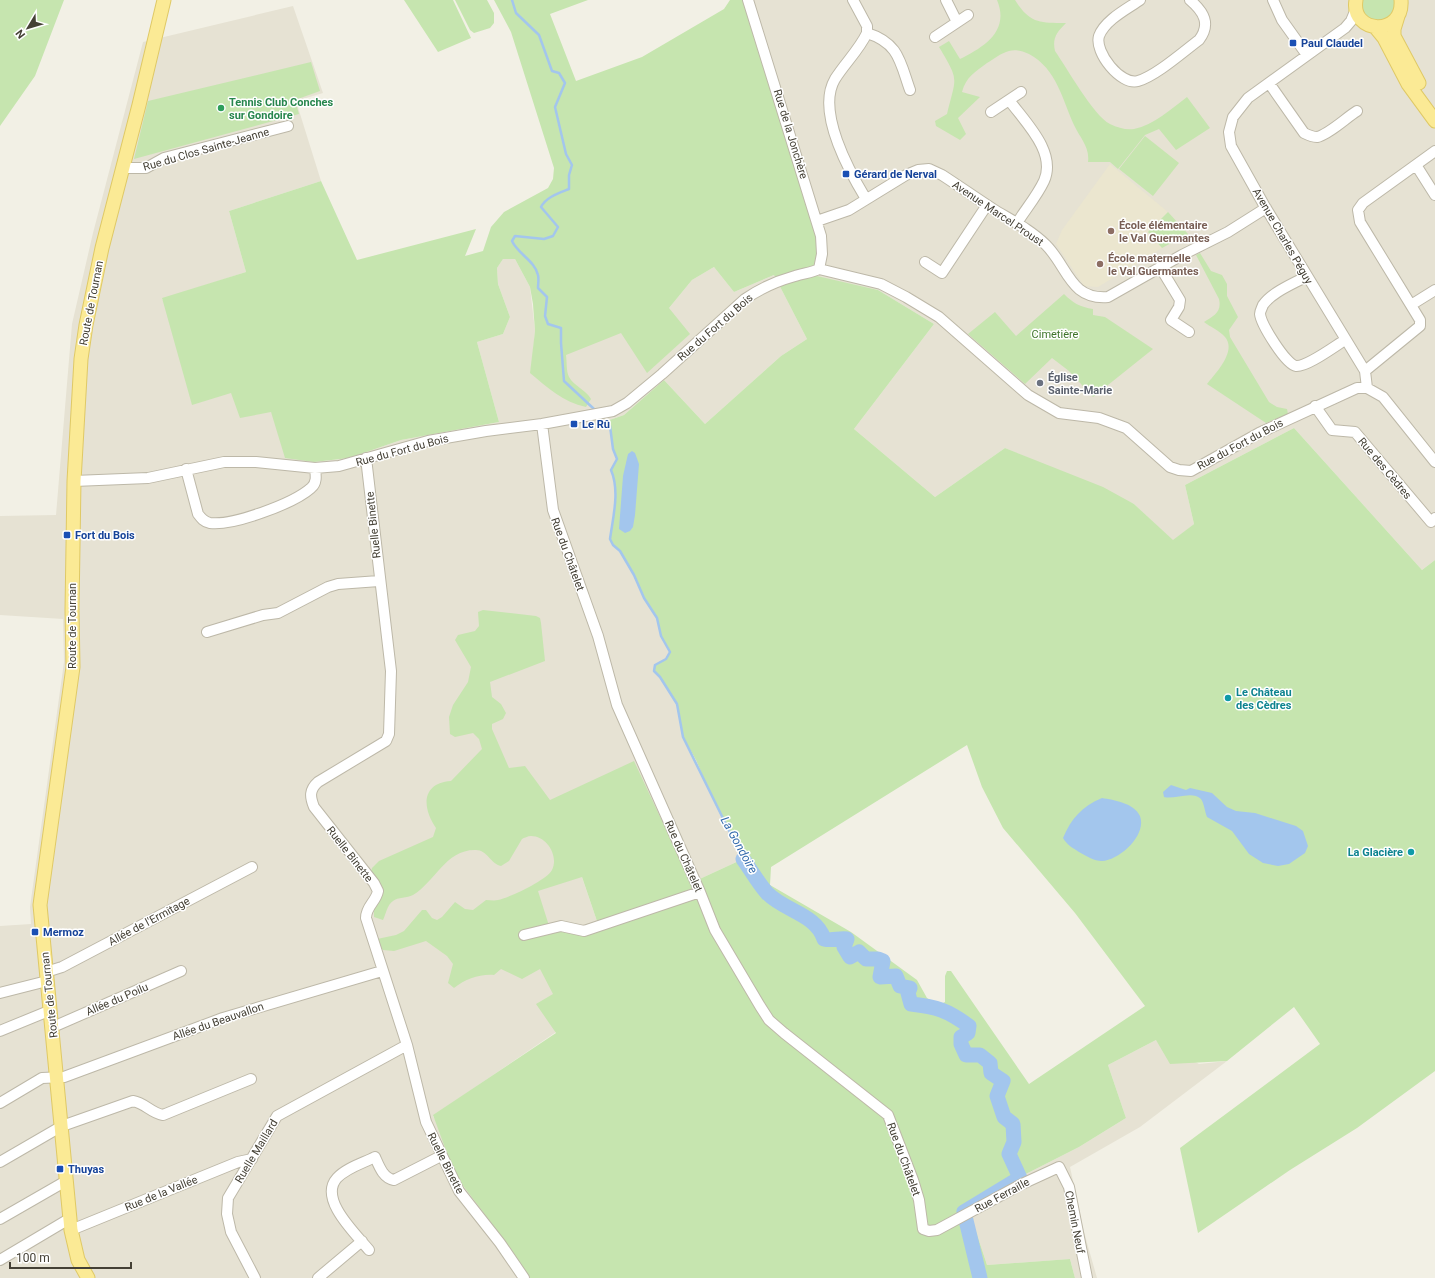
<svg xmlns="http://www.w3.org/2000/svg" width="1435" height="1278" viewBox="0 0 1435 1278" font-family="Roboto,sans-serif">
<rect width="100%" height="100%" fill="#f2f0e5"/>
<path fill="#e6e2d3" d="M744,0H1435V560L1422,570L1294,428L1185,485L1194,524L1173,541L1134,504L1005,448L935,497L854,429L934,324L878,290L817,277L819,255Z
M293,6L323,93L296,101L321,181L229,211L246,272L162,299L231,393L271,412L314,462L349,458L401,440L499,422L477,342L503,334L510,317L498,284L497,268L503,259H515L530,287L535,331L533,352L669,308L692,280L714,267L734,292L774,275L807,339L781,356L705,424L664,380L624,415L602,423L610,426L613,449L617,459L611,470L614,477L615,497L610,539L613,545L620,551L634,575L644,598L657,618L661,636L670,652L666,659L655,665L654,671L660,677L677,704L683,737L743,859L691,883L574,854L600,930L553,994L556,1032L433,1116L530,1278H0V926L31,924L30,907L64,662L63,619L0,615V516L56,515L72,324L93,233L143,42Z
M1156,1040L1199,1064L1227,1061L1140,1127L1070,1167L1084,1232L1097,1278H1075L1070,1259L987,1265L967,1204L1079,1147L1126,1118L1108,1065Z"/>
<path fill="#ebe6cf" d="M1110,164L1168,212L1148,232L1162,248L1098,287L1084,286L1056,244L1062,230Z"/>
<path fill="#c6e5af" fill-rule="evenodd" d="M0,0H64L35,76L0,126Z
M404,0H453L471,38L438,52Z
M455,0H487L494,13V23L490,28L474,33L470,30Z
M494,0H588L550,14L576,81L642,57L724,9L730,0H744L815,223L819,255L817,276L878,290L934,324L854,429L935,497L1005,448L1103,487L1134,504L1173,540L1194,524L1185,485L1294,428L1422,570L1435,560V1071L1357,1128L1290,1170L1198,1233L1180,1148L1320,1044L1294,1007L1227,1061L1170,1064L1156,1040L1108,1065L1126,1118L1079,1147L967,1204L987,1265L1070,1259L1075,1278H530L511,1249L455,1175L433,1115L556,1033L536,1004L553,994L540,969L522,979L501,969L494,975C479,974 466,979 454,988L448,983L453,964L447,956L426,941L394,951L383,950L377,943V939L396,935L404,931L422,910H426L432,918L437,920L442,917L455,902L465,909L473,910L486,900C490,900 494,901 498,900C509,898 547,880 552,870C559,856 547,836 531,836C528,836 524,838 522,839L509,861L501,866C491,864 487,850 476,850C446,849 435,882 413,895C407,898 398,897 393,901C387,905 386,914 383,920L374,917V907L381,889L371,872L372,868L379,861L433,837L436,828C422,808 421,783 451,781L482,749L479,739L473,733L455,737L450,734L449,717L453,705L468,682L471,667L455,640L458,635L475,631L479,626L478,612L483,610L536,616L540,618L541,623L545,661L490,682L492,697L501,704L506,713L503,719L492,724V729L509,768L525,766L550,800L634,761L691,883L743,859L716,806L696,760L683,737L677,704L660,677L654,671L655,665L666,659L670,652L661,636L657,618L644,598L634,575L620,551L613,545L610,539C613,517 620,491 611,470L617,459L613,449L610,426L601,423L624,415L664,380L705,424L781,356L807,339L774,275L734,292L714,267L692,280L669,308L690,334L647,373L621,333L566,355C567,361 566,371 569,377C574,386 586,390 591,399L586,407C563,402 548,388 530,373L535,331L533,304L530,287L515,259H503L497,268L498,284L510,317L503,334L477,342L499,422L401,440L349,458L314,462L285,458L271,412L240,418L231,393L192,405L162,298L246,272L229,211L321,181L357,260L476,229L465,256L483,251L491,227L504,212L548,188L553,179L554,168L511,32ZM967,745L982,787L1003,828L1075,913L1145,1006L1029,1084L951,971H947L945,976V1002L939,1005L927,998L917,980L851,932L770,885L771,867ZM582,877L600,930H559L551,932L538,891Z
M997,0H1015C1030,24 1040,23 1066,23C1057,32 1052,38 1055,51C1067,68 1093,115 1110,124C1118,128 1126,130 1134,129C1154,125 1171,109 1187,97L1210,128L1176,150L1159,129L1145,135L1118,169L1110,162H1088C1090,147 1080,138 1074,125C1062,99 1057,69 1029,54C1023,51 1015,49 1009,51C1001,53 994,59 987,63C975,72 966,77 962,92L980,97L958,118L966,134L960,140L936,126L935,121L947,114C956,76 960,82 939,47L949,41L960,59C984,47 1010,31 997,0Z
M1361,0H1396L1395,13L1380,23L1363,15Z
M311,62L320,91L295,100L299,114L134,159L148,101Z
M1145,136L1179,163L1153,196L1119,169Z
M1168,212L1188,234L1162,248L1148,232Z
M1200,253L1211,271L1222,275L1227,284V296L1238,317L1229,330L1230,337L1269,402L1277,407L1287,409L1288,414L1266,423L1207,384C1216,373 1237,351 1225,337C1219,330 1210,327 1204,322C1214,316 1222,312 1219,299L1196,255Z
M1064,294C1073,303 1080,307 1093,309V315L1105,317L1153,349L1093,397L1069,371L1052,358L1025,384L968,334L995,312L1016,336Z"/>
<path fill="#a3c6ed" d="M632,451L635,453L639,464L635,515L633,527L630,531L625,533L619,529L623,476L628,454Z
M1171,785L1186,790L1190,788L1212,793L1227,807L1236,811L1255,813L1296,826L1303,831L1308,846L1305,853L1289,864L1278,866L1263,863L1249,854L1232,831L1207,817C1205,812 1204,803 1201,799C1192,790 1174,800 1164,797L1163,792Z
M1102,798C1114,800 1134,803 1140,816C1147,835 1120,860 1102,861C1094,861 1086,856 1079,852C1073,848 1067,845 1063,838C1071,819 1082,806 1102,798Z"/>
<g fill="none" stroke-linecap="round" stroke-linejoin="round">
<path stroke="#a3c6ed" stroke-width="2.5" d="M512,0L516,13L539,35L552,71L559,73L565,83L555,107L566,154L572,165L569,175V189C559,193 546,197 541,207L558,227L553,236L544,239L515,236L512,241C518,254 535,261 538,275C539,279 538,284 538,288L547,297L545,316L548,324L561,328V343L564,381L594,409
M601,423L610,426L613,449L617,459L611,470C620,491 613,517 610,539L613,545L620,551L634,575L644,598L657,618L661,636L670,652L666,659L655,665L654,671L660,677L677,704L683,737L743,859"/>
<path stroke="#a3c6ed" stroke-width="15" d="M743,859C751,870 758,883 767,893C784,911 816,914 824,939C832,941 839,938 847,939L844,947L850,957L859,952L866,959H878L883,961L880,977L896,976L900,986L910,988L908,993L911,1004C937,1007 947,1010 969,1026L968,1033L961,1037V1044L966,1055H980L990,1063L991,1073L1003,1081L997,1096L1004,1117L1013,1124L1014,1142L1009,1154L1020,1178L964,1212L980,1278"/>
<g stroke="#bdb8a8" stroke-width="12">
<path id="minor" d="M748,0L821,236L822,254L819,269
M853,0L867,26V33C859,50 845,63 835,79C816,111 849,171 866,199
M946,0L957,22
M1140,0C1127,9 1105,20 1099,36C1094,52 1121,86 1138,81C1156,76 1184,51 1199,40C1211,24 1204,12 1190,0
M1273,0L1282,20L1307,55
M1356,9L1351,21L1345,28L1248,98L1233,117L1229,132L1231,146L1264,205L1365,371L1367,388
M867,33C899,43 900,62 910,90
M935,37L968,15
M1269,83L1304,133C1308,135 1312,137 1317,137C1328,135 1347,117 1357,111
M1009,100C1025,122 1057,152 1044,181C1037,196 1025,210 1017,223
M991,112L1021,92
M1416,165L1435,195
M124,168H146L164,158L288,126
M817,221L849,210L906,175L918,170L929,169L942,175C959,186 976,198 993,209C1011,220 1031,230 1046,245C1068,267 1070,300 1108,297L1182,255L1228,232L1266,208
M925,262L942,273L987,205
M1160,267L1180,300L1179,307L1171,320L1189,332
M1307,276C1293,284 1272,292 1263,305C1262,308 1260,311 1260,314C1261,324 1286,365 1296,366C1307,367 1335,346 1345,340
M1411,305L1435,290
M1365,371L1420,326V320L1360,222L1358,210L1363,203L1435,151
M1315,406L1332,430L1355,432L1431,522L1435,518
M542,424L553,510L598,636L617,705L700,892L715,930L760,1006L769,1020L784,1033L888,1115L913,1180L919,1200L923,1229L929,1231L937,1230L1022,1184L1059,1167L1069,1187L1087,1278
M366,458L391,671L389,734L386,741L318,782C309,790 310,797 314,807L374,883L378,891C376,902 366,906 366,918L407,1045L426,1122L459,1191L500,1243L524,1278
M186,469L198,514C201,518 204,522 210,523C232,526 293,504 311,488C317,483 316,476 315,468
M74,481L148,478L224,462H256L315,468L339,466L428,441L486,431L542,424L613,411L627,403L662,374L745,299C761,288 777,281 795,276C804,273 811,273 819,269L881,284L906,297L939,317L1028,395L1059,413L1099,418L1126,428L1170,467L1179,470L1191,471L1259,433L1357,388H1367L1383,397L1435,462
M207,632L263,615L278,613L328,587L338,584L379,581
M524,935L561,926L584,931L700,892
M46,972L62,967L252,867
M0,993L47,981
M53,1027L181,971
M0,1031L51,1010
M0,1103L42,1078L64,1077L223,1018L382,971
M0,1162L62,1126L133,1101C145,1103 151,1113 163,1115L251,1079
M0,1219L66,1181
M71,1230L238,1162L252,1159
M369,1250C356,1234 318,1199 337,1178C346,1168 363,1163 375,1157C379,1166 383,1178 394,1180L441,1156
M0,1260L69,1219
M255,1278L231,1232L227,1214L228,1198L277,1116L407,1045
M318,1278L362,1241"/>
</g>
<g stroke="#dfc966" stroke-width="15">
<path id="major" d="M1356,0C1350,34 1404,37 1401,0
M1398,16L1394,29V36L1419,83
M1375,27L1384,38L1408,84L1435,121
M88,1278L78,1260L71,1230L40,905L73,667L72,610L74,481L81,359L86,325L102,248L139,105L164,0"/>
</g>
<use href="#minor" stroke="#fff" stroke-width="10"/>
<use href="#major" stroke="#fbea95" stroke-width="13"/>
</g>
<g fill="#1a4fb4" stroke="#fff" stroke-width="1.5">
<rect x="1289" y="39" width="8" height="8" rx="2"/>
<rect x="842" y="170" width="8" height="8" rx="2"/>
<rect x="570" y="420" width="8" height="8" rx="2"/>
<rect x="63" y="531" width="8" height="8" rx="2"/>
<rect x="31" y="928" width="8" height="8" rx="2"/>
<rect x="56" y="1165" width="8" height="8" rx="2"/>
</g>
<circle fill="#2e9e5b" stroke="#fff" stroke-width="1.5" cx="221" cy="108" r="4"/>
<g fill="#8d6e63" stroke="#fff" stroke-width="1.5">
<circle cx="1111" cy="231" r="4"/>
<circle cx="1100" cy="264" r="4"/>
</g>
<circle fill="#6b7280" stroke="#fff" stroke-width="1.5" cx="1040" cy="383" r="4"/>
<g fill="#0f9aa8" stroke="#fff" stroke-width="1.5">
<circle cx="1228" cy="698" r="4"/>
<circle cx="1411" cy="852" r="4"/>
</g>
<g text-anchor="middle" stroke-width="3" stroke-linejoin="round" paint-order="stroke">
<g font-size="11" font-weight="bold" fill="#164399" stroke="#fff" text-anchor="start">
<text x="1301" y="47">Paul Claudel</text>
<text x="854" y="178">Gérard de Nerval</text>
<text x="582" y="428">Le Rû</text>
<text x="75" y="539">Fort du Bois</text>
<text x="43" y="936">Mermoz</text>
<text x="68" y="1173">Thuyas</text>
</g>
<g font-size="11" font-weight="bold" fill="#27864d" stroke="#fff" text-anchor="start">
<text x="229" y="106">Tennis Club Conches<tspan x="229" dy="13">sur Gondoire</tspan></text>
</g>
<g font-size="11" fill="#444035" stroke="#fff">
<text transform="translate(791 134) rotate(73)" y="4">Rue de la Jonchère</text>
<text transform="translate(206 149) rotate(-16)" y="4">Rue du Clos Sainte-Jeanne</text>
<text transform="translate(998 213) rotate(34)" y="4">Avenue Marcel Proust</text>
<text transform="translate(1283 236) rotate(60)" y="4">Avenue Charles Péguy</text>
<text transform="translate(91 303) rotate(-79)" y="4">Route de Tournan</text>
<text transform="translate(715 327) rotate(-41)" y="4">Rue du Fort du Bois</text>
<text transform="translate(1240 444) rotate(-28)" y="4">Rue du Fort du Bois</text>
<text transform="translate(402 450) rotate(-15)" y="4">Rue du Fort du Bois</text>
<text transform="translate(1385 468) rotate(50)" y="4">Rue des Cèdres</text>
<text transform="translate(373 525) rotate(-96)" y="4">Ruelle Binette</text>
<text transform="translate(568 554) rotate(70)" y="4">Rue du Châtelet</text>
<text transform="translate(72 626) rotate(-90)" y="4">Route de Tournan</text>
<text transform="translate(350 854) rotate(52)" y="4">Ruelle Binette</text>
<text transform="translate(684 856) rotate(66)" y="4">Rue du Châtelet</text>
<text transform="translate(149 921) rotate(-28)" y="4">Allée de l'Ermitage</text>
<text transform="translate(49 995) rotate(-96)" y="4">Route de Tournan</text>
<text transform="translate(117 999) rotate(-23)" y="4">Allée du Poilu</text>
<text transform="translate(218 1021) rotate(-19)" y="4">Allée du Beauvallon</text>
<text transform="translate(256 1151) rotate(-59)" y="4">Ruelle Maillard</text>
<text transform="translate(904 1159) rotate(70)" y="4">Rue du Châtelet</text>
<text transform="translate(446 1163) rotate(63)" y="4">Ruelle Binette</text>
<text transform="translate(161 1193) rotate(-22)" y="4">Rue de la Vallée</text>
<text transform="translate(1002 1195) rotate(-28)" y="4">Rue Ferraille</text>
<text transform="translate(1075 1222) rotate(79)" y="4">Chemin Neuf</text>
</g>
<g font-size="11" font-weight="bold" fill="#785e54" stroke="#fff" text-anchor="start">
<text x="1119" y="229">École élémentaire<tspan x="1119" dy="13">le Val Guermantes</tspan></text>
<text x="1108" y="262">École maternelle<tspan x="1108" dy="13">le Val Guermantes</tspan></text>
</g>
<g font-size="11" fill="#3e742a" stroke="#fff">
<text x="1055" y="338">Cimetière</text>
</g>
<g font-size="11" font-weight="bold" fill="#5b616d" stroke="#fff" text-anchor="start">
<text x="1048" y="381">Église<tspan x="1048" dy="13">Sainte-Marie</tspan></text>
</g>
<g font-size="11" font-weight="bold" fill="#0d838f" stroke="#fff" text-anchor="start">
<text x="1236" y="696">Le Château<tspan x="1236" dy="13">des Cèdres</tspan></text>
<text x="1403" y="856" text-anchor="end">La Glacière</text>
</g>
<g font-size="12" font-style="italic" fill="#326aac" stroke="#fff">
<text transform="translate(739 845) rotate(61)" y="4">La Gondoire</text>
</g>
</g>
<g transform="translate(28 28) rotate(232)" stroke="#ffffff" stroke-width="3" paint-order="stroke">
<path d="M0-3L7 15L0 10L-7 15Z" fill="#444035"/>
<text y="-6" font-size="11" font-weight="bold" text-anchor="middle" fill="#444035">N</text>
</g>
<path d="M10 1262v6h121v-6" fill="none" stroke="#444035" stroke-width="2"/>
<text x="16" y="1262" font-size="12" fill="#444035" stroke="#ffffff" stroke-width="3" paint-order="stroke">100 m</text>
</svg>
